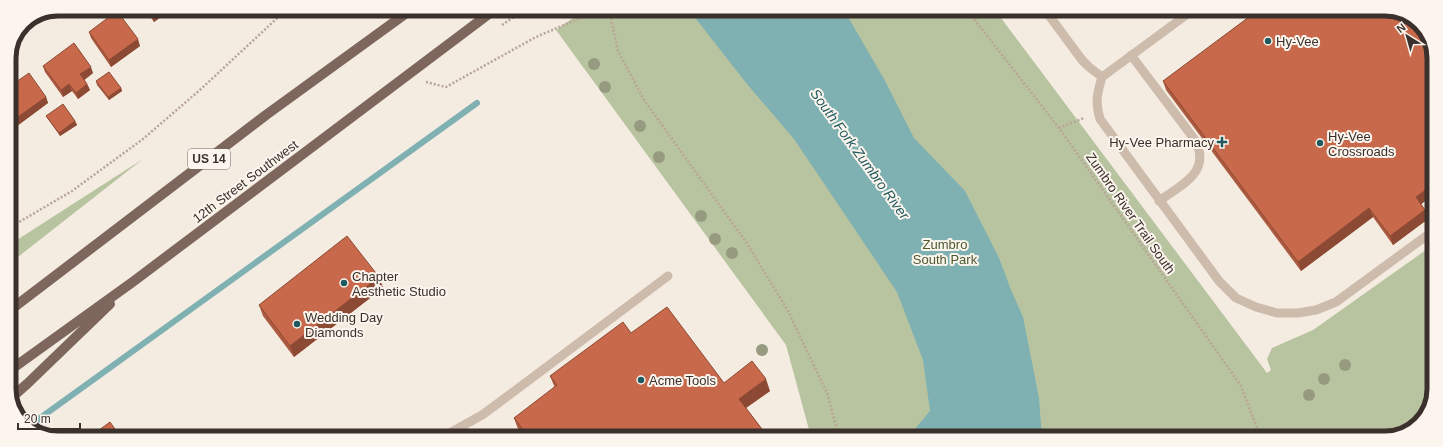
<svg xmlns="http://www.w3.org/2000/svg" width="1443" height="447" viewBox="0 0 1443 447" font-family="Helvetica,sans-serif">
<rect width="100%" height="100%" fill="#f4ebe1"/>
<path fill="#b8c4a0" d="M584,10H995L1267,373L1271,370L1267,359L1272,348L1313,330L1433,245L1432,402L1415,428L1386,438L811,437L786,345L556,30Z
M143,159L9,264V245Z"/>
<path fill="#7fb0b2" d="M689,10H844L884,79L914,138L965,191L999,258L1011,290L1023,317L1039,398L1042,438L923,437L915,429L930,411L923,360L897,292L794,139L747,84Z"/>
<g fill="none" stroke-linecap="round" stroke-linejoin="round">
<path stroke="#7fb0b2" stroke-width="6" d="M29,426L477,103"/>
<path stroke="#b9a596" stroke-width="2.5" stroke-dasharray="2 2" stroke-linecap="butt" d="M612,10L611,19L618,51L644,100L746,242L787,309L827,393L839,437
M967,10L1059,128L1225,363L1241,386L1261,438
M502,25L524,10
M426,82L446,87L536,37L599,10
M1059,128L1084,118
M9,228L72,191L143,139L201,89L287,9"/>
<path stroke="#cdbbac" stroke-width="9" d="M1045,10L1082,60L1089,67L1102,77
M1193,10L1102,77C1097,94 1095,102 1100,119L1219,281L1236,298L1256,307L1277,313H1298L1316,310L1336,302L1433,231
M1131,55L1195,140C1212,172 1181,185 1159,201
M448,434L482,415L493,407L668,276"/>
<path stroke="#cdbbac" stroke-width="10" d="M444,437L448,434"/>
<path stroke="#7d675c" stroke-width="10" d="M9,311L266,115L412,9
M9,371L134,281L494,10
M11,398L27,384L110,304"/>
</g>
<g fill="#969b7f">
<circle cx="594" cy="64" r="6"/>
<circle cx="605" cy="87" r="6"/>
<circle cx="640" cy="126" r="6"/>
<circle cx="659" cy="157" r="6"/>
<circle cx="701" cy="216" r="6"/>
<circle cx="715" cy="239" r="6"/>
<circle cx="732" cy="253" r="6"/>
<circle cx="762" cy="350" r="6"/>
<circle cx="1345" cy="365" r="6"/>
<circle cx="1324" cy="379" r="6"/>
<circle cx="1309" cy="395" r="6"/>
</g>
<path fill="#ac5a40" d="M145,9H172L154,22Z
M89,32L140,46L111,67L91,38Z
M43,66L93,73L84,80L87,84L90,90L78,99L72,91L63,97L45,72Z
M96,81L121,88L122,91L109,100L97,85Z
M1163,81L1421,205L1425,210L1428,219L1393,245L1373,217L1301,271L1166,90Z
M9,87L46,97L48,103L17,126L9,114Z
M46,116L75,121L77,125L60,136L48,119Z
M379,277L383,288L294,357L263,316L259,305Z
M631,333L724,383L770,391L746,408L768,437H524L518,429L514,418L555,388L550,376Z"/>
<path fill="#8c4a34" d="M160,9H172L154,22L152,15Z
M138,39L140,46L111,67L109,60Z
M91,67L93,73L83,81L80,74Z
M69,84L72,91L63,97L61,90Z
M87,84L90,90L78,99L76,93Z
M121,88L122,91L109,100L108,97Z
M46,97L48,103L17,126L15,119Z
M75,121L77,125L60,136L59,133Z
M1433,184V195L1419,206L1416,197Z
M1369,208L1373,217L1301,271L1298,262Z
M1425,210L1428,219L1393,245L1390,236Z
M379,277L383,288L294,357L290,346Z
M766,379L770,391L743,410L739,399Z"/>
<path fill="#c8694b" stroke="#8c4a34" d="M147,9H160L152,15Z
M117,11L138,39L109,60L89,32Z
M1257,11H1398L1424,28L1434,54L1433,184L1416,197L1425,210L1390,236L1369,208L1298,262L1163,81Z
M74,43L91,67L80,74L87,84L76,93L69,84L61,90L43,66Z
M109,72L121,88L108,97L96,81Z
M29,73L46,97L15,119L9,111V87Z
M63,104L75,121L59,133L46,116Z
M347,236L379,277L290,346L259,305Z
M667,307L724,383L752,361L766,379L739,399L768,437H529L514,418L557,385L550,376L623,322L631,333Z
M110,422L120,436H91Z"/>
<g fill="#1f5a5e" stroke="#fbf5ee" stroke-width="1.5">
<circle cx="1268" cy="41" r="4"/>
<path d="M1220 136h4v4h4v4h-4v4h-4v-4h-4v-4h4z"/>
<circle cx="1320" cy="143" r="4"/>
<circle cx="344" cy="283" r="4"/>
<circle cx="297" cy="324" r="4"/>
<circle cx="641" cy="380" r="4"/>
</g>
<g text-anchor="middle" stroke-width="4" stroke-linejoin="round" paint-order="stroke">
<rect fill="#fbf5ee" stroke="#756b66" stroke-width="1" x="188" y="149" width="42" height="20" rx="3"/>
<g font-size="12" font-weight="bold" fill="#3b302b">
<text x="209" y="163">US 14</text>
</g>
<g font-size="13" fill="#3b302b" stroke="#fbf5ee" text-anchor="start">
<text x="1276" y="46">Hy-Vee</text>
<text x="1328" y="141">Hy-Vee<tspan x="1328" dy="15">Crossroads</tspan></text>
<text x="1214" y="147" text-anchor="end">Hy-Vee Pharmacy</text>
<text x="352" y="281">Chapter<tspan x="352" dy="15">Aesthetic Studio</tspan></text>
<text x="305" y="322">Wedding Day<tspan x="305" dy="15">Diamonds</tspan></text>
<text x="649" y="385">Acme Tools</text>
</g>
<g font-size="13" fill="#3b302b" stroke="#fbf5ee">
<text transform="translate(245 181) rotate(-37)" y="5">12th Street Southwest</text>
<text transform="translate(1131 213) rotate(55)" y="5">Zumbro River Trail South</text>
</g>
<g font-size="13" fill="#4a5a2e" stroke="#fbf5ee">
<text x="945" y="249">Zumbro<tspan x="945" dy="15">South Park</tspan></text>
</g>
<g font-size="14" font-style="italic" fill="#1f5a5e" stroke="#fbf5ee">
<text transform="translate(860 154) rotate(54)" y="5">South Fork Zumbro River</text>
</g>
</g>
<path d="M0 0H1443V447H0ZM58 16H1385A42 42 0 0 1 1427 58V389A42 42 0 0 1 1385 431H58A42 42 0 0 1 16 389V58A42 42 0 0 1 58 16Z" fill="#fbf5ee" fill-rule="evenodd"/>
<path fill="none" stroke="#3b302b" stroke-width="5" d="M58 16H1385A42 42 0 0 1 1427 58V389A42 42 0 0 1 1385 431H58A42 42 0 0 1 16 389V58A42 42 0 0 1 58 16Z"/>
<g transform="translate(1407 36) rotate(323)" stroke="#fbf5ee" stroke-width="3" paint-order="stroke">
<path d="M0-3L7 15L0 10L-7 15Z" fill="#3b302b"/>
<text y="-6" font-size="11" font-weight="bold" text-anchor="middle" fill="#3b302b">N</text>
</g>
<path d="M18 423v6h62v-6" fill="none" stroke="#3b302b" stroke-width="2"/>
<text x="24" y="423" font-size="12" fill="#3b302b" stroke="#fbf5ee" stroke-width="3" paint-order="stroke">20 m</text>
</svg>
